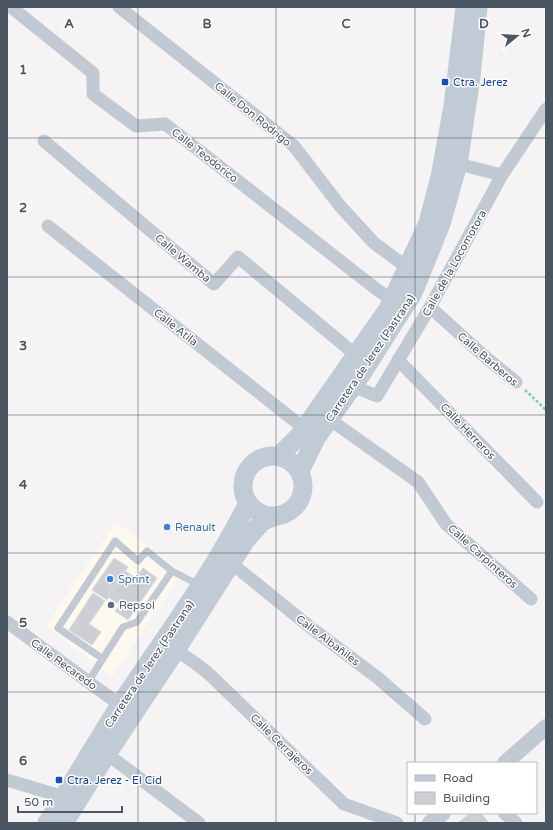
<svg xmlns="http://www.w3.org/2000/svg" width="553" height="830" viewBox="0 0 553 830" font-family="'Varela Round',sans-serif">
<rect width="100%" height="100%" fill="#f5f3f3"/>
<path fill="#fdf9ef" d="M116,522L176,568L175,583L112,677L46,626Z"/>
<path fill="#cdcfd5" stroke="#d7d9de" d="M114,558L128,567L107,600L92,590Z
M143,568L157,578L128,620L115,611L120,605L107,596L124,570L136,578Z
M93,593L105,601L89,624L101,632L92,645L69,630Z
M470,813H481L489,823H458Z"/>
<g fill="none" stroke-linecap="round" stroke-linejoin="round">
<path stroke="#7ad0a6" stroke-width="2.5" stroke-dasharray="3 2" stroke-linecap="butt" d="M525,390L546,410"/>
<path stroke="#c1cad2" stroke-width="7" d="M103,659L58,628L115,541L138,561L147,551L172,571
M88,682L123,627L137,622L172,571L199,585"/>
<path stroke="#c1cad2" stroke-width="13" d="M11,7L93,73V94L136,126L165,124L380,292L393,299
M119,7L294,146L340,206L374,243L408,268
M44,141L214,284L238,257L356,355
M458,164L502,175
M48,226L305,429
M430,307L483,355L516,382
M398,360L537,502
M353,386L377,396L430,307L502,175L546,109
M329,419L418,482L446,524L531,599
M231,563L310,627L378,678L425,719
M7,622L120,705
M176,650L195,663L208,673L344,804L397,823
M107,754L199,823
M7,780L64,797
M504,813L516,823"/>
<path stroke="#c1cad2" stroke-width="16" d="M505,763L546,727
M430,823L443,813"/>
<path stroke="#c1cbd6" stroke-width="19" d="M243 486a30 30 0 1 1 60 0a30 30 0 1 1-60 0Z
M279,456L300,435L388,309L428,223L440,177L453,106L465,7
M300,471L316,438L363,372L413,293L441,224L458,164L471,77L478,7
M47,823C72,784 95,744 120,705C164,638 212,575 248,503
M64,823L107,754L176,650L246,540L262,522L268,519L277,516"/>
</g>
<path fill="none" stroke="#4a5661" stroke-width="1" stroke-opacity="0.55" d="M138,7V823M276,7V823M415,7V763M7,138H546M7,277H546M7,415H546M7,553H546M7,692H546M415,813V823"/>
<g fill="#1a4fb4" stroke="#fff" stroke-width="1.5">
<rect x="441" y="78" width="8" height="8" rx="2"/>
<rect x="55" y="776" width="8" height="8" rx="2"/>
</g>
<g fill="#3f7fe0" stroke="#fff" stroke-width="1.5">
<circle cx="167" cy="527" r="4"/>
<circle cx="110" cy="579" r="4"/>
</g>
<circle fill="#5c6f8a" stroke="#fff" stroke-width="1.5" cx="111" cy="605" r="4"/>
<g text-anchor="middle" stroke-width="3" stroke-linejoin="round" paint-order="stroke">
<g font-size="11" fill="#164399" stroke="#fff" text-anchor="start">
<text x="453" y="86">Ctra. Jerez</text>
<text x="67" y="784">Ctra. Jerez - El Cid</text>
</g>
<g font-size="11" fill="#4a5661" stroke="#fff">
<text transform="translate(253 114) rotate(39)" y="4">Calle Don Rodrigo</text>
<text transform="translate(205 155) rotate(38)" y="4">Calle Teodorico</text>
<text transform="translate(183 258) rotate(40)" y="4">Calle Wamba</text>
<text transform="translate(454 263) rotate(-61)" y="4">Calle de la Locomotora</text>
<text transform="translate(176 327) rotate(38)" y="4">Calle Atila</text>
<text transform="translate(370 358) rotate(-56)" y="4">Carretera de Jerez (Pastrana)</text>
<text transform="translate(488 359) rotate(41)" y="4">Calle Barberos</text>
<text transform="translate(468 431) rotate(46)" y="4">Calle Herreros</text>
<text transform="translate(483 556) rotate(42)" y="4">Calle Carpinteros</text>
<text transform="translate(328 640) rotate(37)" y="4">Calle Albañiles</text>
<text transform="translate(64 664) rotate(36)" y="4">Calle Recaredo</text>
<text transform="translate(149 664) rotate(-56)" y="4">Carretera de Jerez (Pastrana)</text>
<text transform="translate(282 744) rotate(44)" y="4">Calle Cerrajeros</text>
</g>
<g font-size="11" fill="#366cbe" stroke="#fff" text-anchor="start">
<text x="175" y="531">Renault</text>
<text x="118" y="583">Sprint</text>
</g>
<g font-size="11" fill="#4e5e75" stroke="#fff" text-anchor="start">
<text x="119" y="609">Repsol</text>
</g>
</g>
<g font-size="13" text-anchor="middle" font-weight="bold" fill="#4a5661" stroke="#fff" stroke-width="3" stroke-linejoin="round" paint-order="stroke">
<text x="69" y="28">A</text>
<text x="207" y="28">B</text>
<text x="346" y="28">C</text>
<text x="484" y="28">D</text>
<text x="23" y="74">1</text>
<text x="23" y="212">2</text>
<text x="23" y="350">3</text>
<text x="23" y="489">4</text>
<text x="23" y="627">5</text>
<text x="23" y="765">6</text>
</g>
<rect width="553" height="830" fill="none" stroke="#4a5661" stroke-width="16"/>
<rect x="407" y="762" width="130" height="52" fill="#ffffff" stroke="#b7bbc0"/>
<rect x="415" y="775" width="20" height="6" fill="#c1cbd6" stroke="#b7bbc0"/>
<text x="443" y="782" font-size="12" fill="#4a5661">Road</text>
<rect x="415" y="792" width="20" height="12" fill="#cdcfd5" stroke="#b7bbc0"/>
<text x="443" y="802" font-size="12" fill="#4a5661">Building</text>
<g transform="translate(517 36) rotate(72)" stroke="#ffffff" stroke-width="3" paint-order="stroke">
<path d="M0-3L7 15L0 10L-7 15Z" fill="#4a5661"/>
<text y="-6" font-size="11" font-weight="bold" text-anchor="middle" fill="#4a5661">N</text>
</g>
<path d="M18 806v6h104v-6" fill="none" stroke="#4a5661" stroke-width="2"/>
<text x="24" y="806" font-size="12" fill="#4a5661" stroke="#ffffff" stroke-width="3" paint-order="stroke">50 m</text>
</svg>
